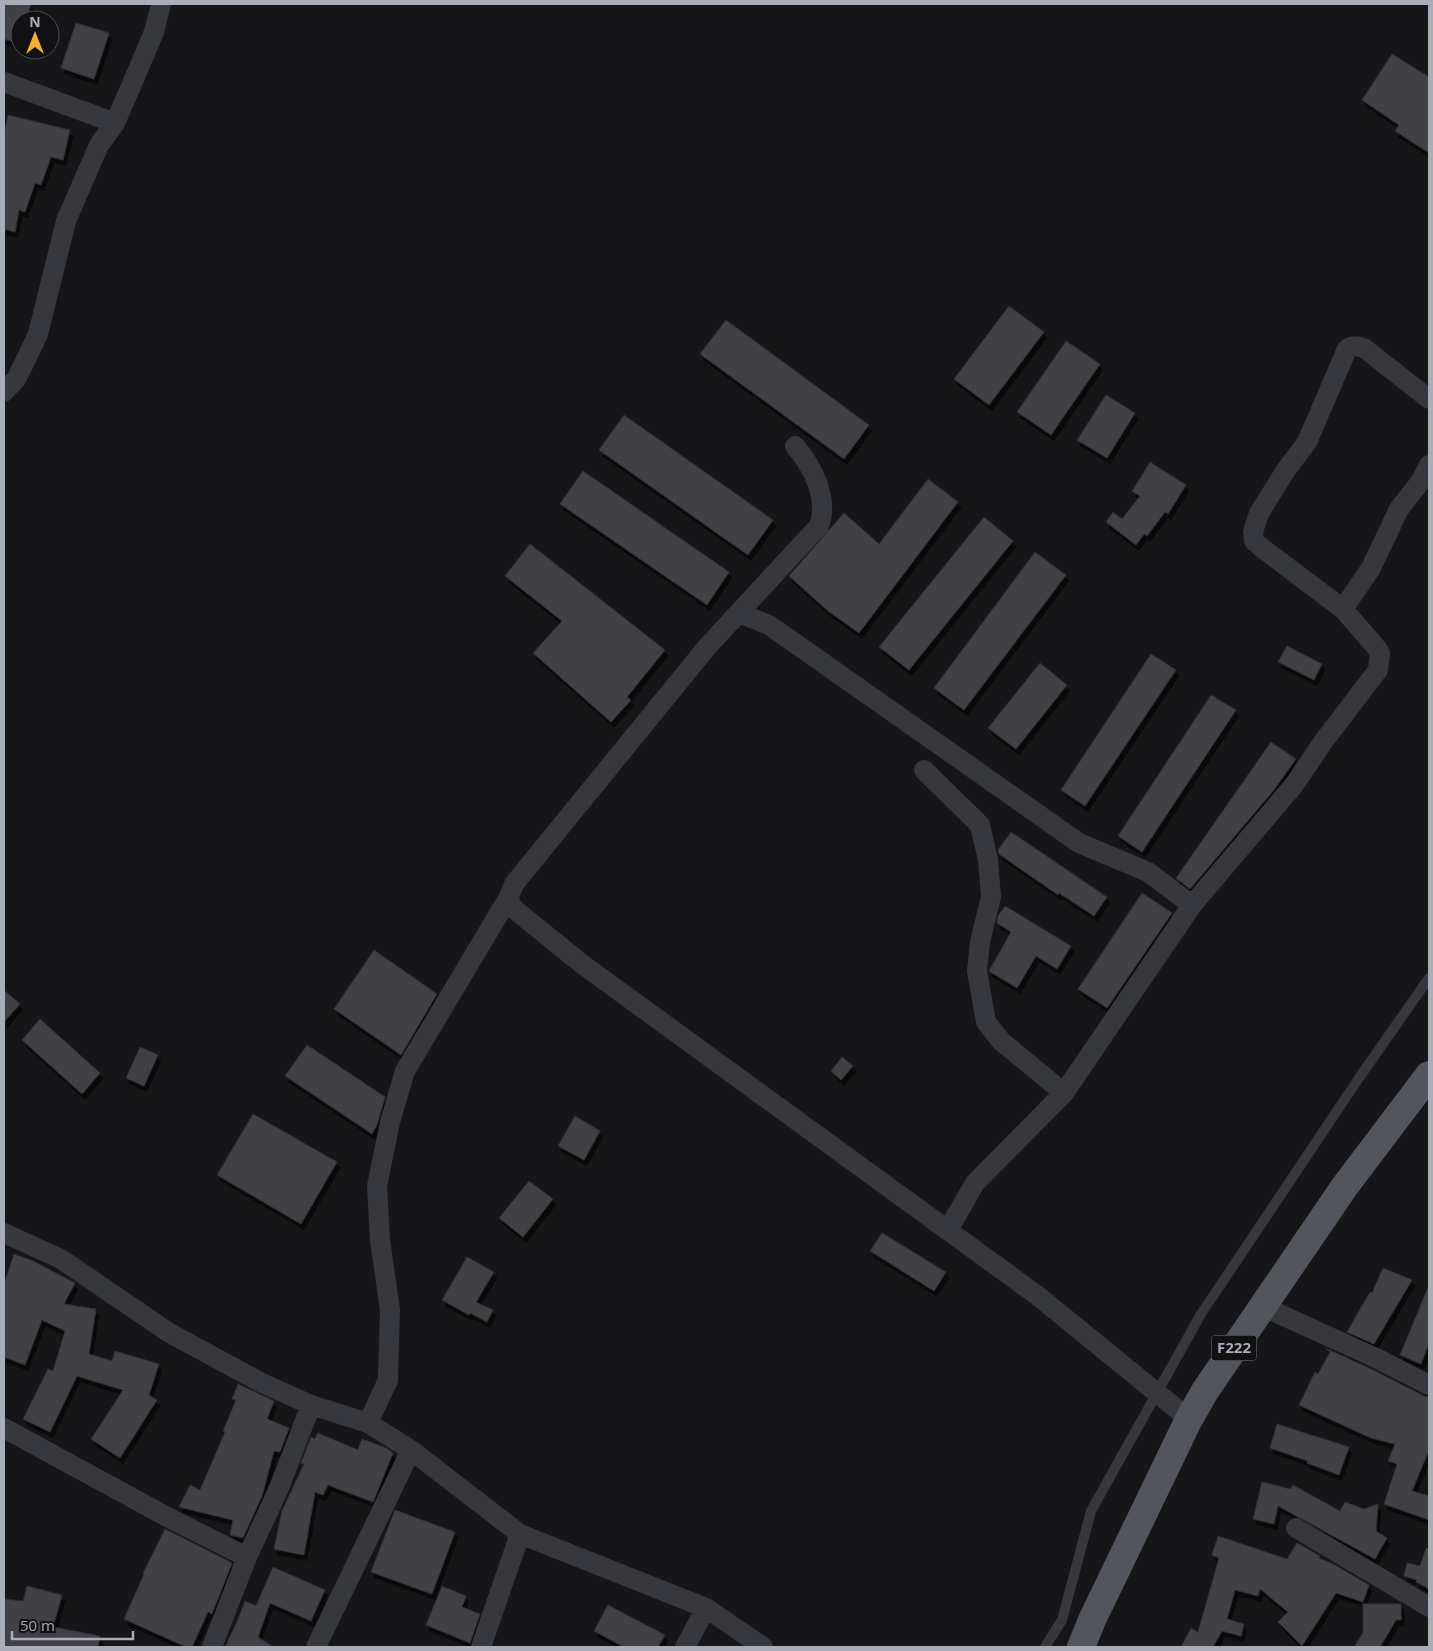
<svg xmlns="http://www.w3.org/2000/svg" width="1433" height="1651" viewBox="0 0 1433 1651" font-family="'Open Sans',sans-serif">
<defs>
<filter id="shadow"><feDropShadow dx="3" dy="5.5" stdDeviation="0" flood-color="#0009"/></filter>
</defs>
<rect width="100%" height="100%" fill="#161618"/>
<path fill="#404145" stroke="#303034" filter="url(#shadow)" d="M4,4H31L26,20H20V44L4,39Z
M76,23L109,33L94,79L61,68Z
M1392,54L1429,77V153L1395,131L1399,125L1362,100Z
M8,115L70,130L63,160L51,157L41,185L35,183L25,212L19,210L15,232L4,229V134Z
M1009,306L1044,332L989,405L954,379Z
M726,320L869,425L844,459L700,354Z
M1066,341L1100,364L1051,435L1017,412Z
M1106,395L1135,413L1107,458L1077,440Z
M624,415L773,520L748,555L599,450Z
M1150,462L1186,485L1168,514L1165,512L1147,536L1144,534L1136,545L1106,522L1113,512L1122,519L1140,496L1132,491Z
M583,471L729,572L707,605L560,504Z
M928,479L958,502L859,633L828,611L789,576L844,513L879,544Z
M984,517L1013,541L909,670L879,647Z
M530,544L665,650L627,697L631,700L611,722L533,653L562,621L505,576Z
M1035,552L1066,575L964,710L934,688Z
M1287,646L1322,664L1314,680L1278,662Z
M1151,654L1176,670L1085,806L1061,790Z
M1040,663L1067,685L1016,749L988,728Z
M1211,695L1236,710L1142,852L1118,836Z
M1271,742L1296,759L1273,791L1190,889L1176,878Z
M1011,832L1107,897L1094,916L1059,893L1058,895L999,854L998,850Z
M1142,893L1172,913L1107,1008L1078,989Z
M1005,906L1071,946L1057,969L1036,956L1017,988L989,971L1011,932L997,923L998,916Z
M374,950L437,994L401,1055L334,1009Z
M4,990L20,1004L4,1022Z
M40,1019L100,1073L82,1094L22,1040Z
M307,1045L385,1097L377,1125L372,1134L285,1076Z
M140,1047L158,1055L144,1086L126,1078Z
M842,1057L853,1066L841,1080L831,1071Z
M253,1114L337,1162L301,1224L217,1175Z
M575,1116L600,1131L584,1160L558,1146Z
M529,1181L553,1199L523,1237L499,1218Z
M882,1233L946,1272L934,1291L870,1251Z
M14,1254L33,1261L75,1283L64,1304L96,1309L89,1354L112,1361L115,1351L159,1364L149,1395L157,1400L120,1458L91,1439L123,1390L77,1376L50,1432L23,1419L48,1369L53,1371L65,1331L42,1320L25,1365L4,1357V1284Z
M467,1257L494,1272L476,1302L493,1310L487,1322L470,1313L469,1315L442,1300Z
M1383,1268L1412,1280L1374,1344L1347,1332L1370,1292L1372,1293Z
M1429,1285V1343L1421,1364L1400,1355Z
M1325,1348L1371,1369L1424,1396L1429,1397V1450L1412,1491L1429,1496V1520L1384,1504L1397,1464L1388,1461L1395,1444L1371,1438L1299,1405L1315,1372L1318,1374L1330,1352Z
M238,1384L274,1401L267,1419L289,1428L280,1452L274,1451L262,1496L243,1538L230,1535L233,1520L179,1507L190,1485L200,1490L225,1432L223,1431L236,1400L232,1399Z
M1277,1424L1349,1447L1339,1475L1307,1463L1308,1461L1270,1448Z
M318,1433L358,1450L362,1439L386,1448L393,1453L373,1502L328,1485L323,1495L315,1492L304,1555L274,1549L282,1511L304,1464L301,1463L311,1437L315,1439Z
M1262,1482L1291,1489L1293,1485L1340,1511L1345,1502L1364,1509L1378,1504L1376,1531L1387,1538L1375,1559L1278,1506L1274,1524L1253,1519Z
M395,1510L455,1532L432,1594L371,1572Z
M165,1529L232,1563L212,1614L208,1612L192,1647H186L124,1619L144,1574L143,1573Z
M1218,1536L1287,1559L1297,1543L1320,1556L1319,1558L1335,1565L1369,1585L1363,1602L1336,1593L1302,1646L1278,1622L1288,1612L1260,1589L1258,1596L1235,1590L1227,1619L1244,1624L1241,1636L1222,1631L1213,1647H1181L1191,1628L1198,1632L1219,1558L1212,1555Z
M1426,1548L1429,1549V1589L1416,1582L1417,1580L1404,1576L1407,1563L1420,1566Z
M273,1567L325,1590L311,1621L270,1603L258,1637L273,1647H225L237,1622L245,1601L256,1606Z
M27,1586L62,1595L53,1627L100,1636L98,1647H4V1599L23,1601Z
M442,1586L466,1596L462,1607L480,1614L470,1643L426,1625Z
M1363,1604H1401V1620H1396L1380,1647H1354L1363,1633Z
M608,1605L665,1635L658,1647H624L594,1631Z"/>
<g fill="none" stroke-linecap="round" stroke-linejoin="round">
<path stroke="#37383d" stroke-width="10" d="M1045,1647L1062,1620L1091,1511L1201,1314L1359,1078L1429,978"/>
<path stroke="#37383d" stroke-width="20" d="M4,82L115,123
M4,392L17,378L38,334L66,221L99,145L115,123L132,84L154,32L161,4
M1343,609L1371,568L1399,509L1421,481L1429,465
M739,613L769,625L1079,843L1148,872L1192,905
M924,770L980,825L988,860L991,897L980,942L977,971L986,1022L1001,1041L1064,1093
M509,897L510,903L514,909L582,964L1038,1296L1189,1419
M948,1230L975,1183L1064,1093L1192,905L1294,785L1323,742L1378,670L1380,653L1375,646L1343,609L1262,548L1254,541L1253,532L1259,513L1286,470L1307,442L1347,349C1353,345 1357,346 1364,348L1429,399
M4,1233L61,1259L168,1332L260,1382L311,1405L368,1423L411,1450L520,1534L706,1608L763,1647
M1262,1306L1376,1358L1429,1385
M368,1423L388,1380V1375L390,1310L380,1240L377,1186L390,1122L405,1071L509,897L514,884L707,647L819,526C829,499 813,467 795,446
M4,1428L171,1519L247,1557
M1296,1528L1429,1607
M212,1647L247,1557L279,1488L311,1405
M316,1647L411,1450
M481,1647L520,1534
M685,1647L706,1608"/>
<path stroke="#53555c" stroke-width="28" d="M1081,1647L1092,1620L1189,1419L1205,1391L1345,1186L1429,1075"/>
</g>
<g text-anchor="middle" stroke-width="4" stroke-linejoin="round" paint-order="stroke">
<rect fill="#111113" stroke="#7b7e86" stroke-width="1" x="1211.5" y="1335.5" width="45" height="25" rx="4"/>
<g font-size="15" font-weight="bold" fill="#a8adb8">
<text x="1234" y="1353">F222</text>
</g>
</g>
<rect width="1433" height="1651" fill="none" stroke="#a8adb8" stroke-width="10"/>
<g transform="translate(35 35)"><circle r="24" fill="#111113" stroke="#4d4f55"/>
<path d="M0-4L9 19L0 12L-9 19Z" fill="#f2b134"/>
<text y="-8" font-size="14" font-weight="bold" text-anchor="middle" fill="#a8adb8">N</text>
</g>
<path d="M12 1631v8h121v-8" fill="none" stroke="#a8adb8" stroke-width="2.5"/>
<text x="20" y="1631" font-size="15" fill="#a8adb8" stroke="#111113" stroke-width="4" paint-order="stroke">50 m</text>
</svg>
